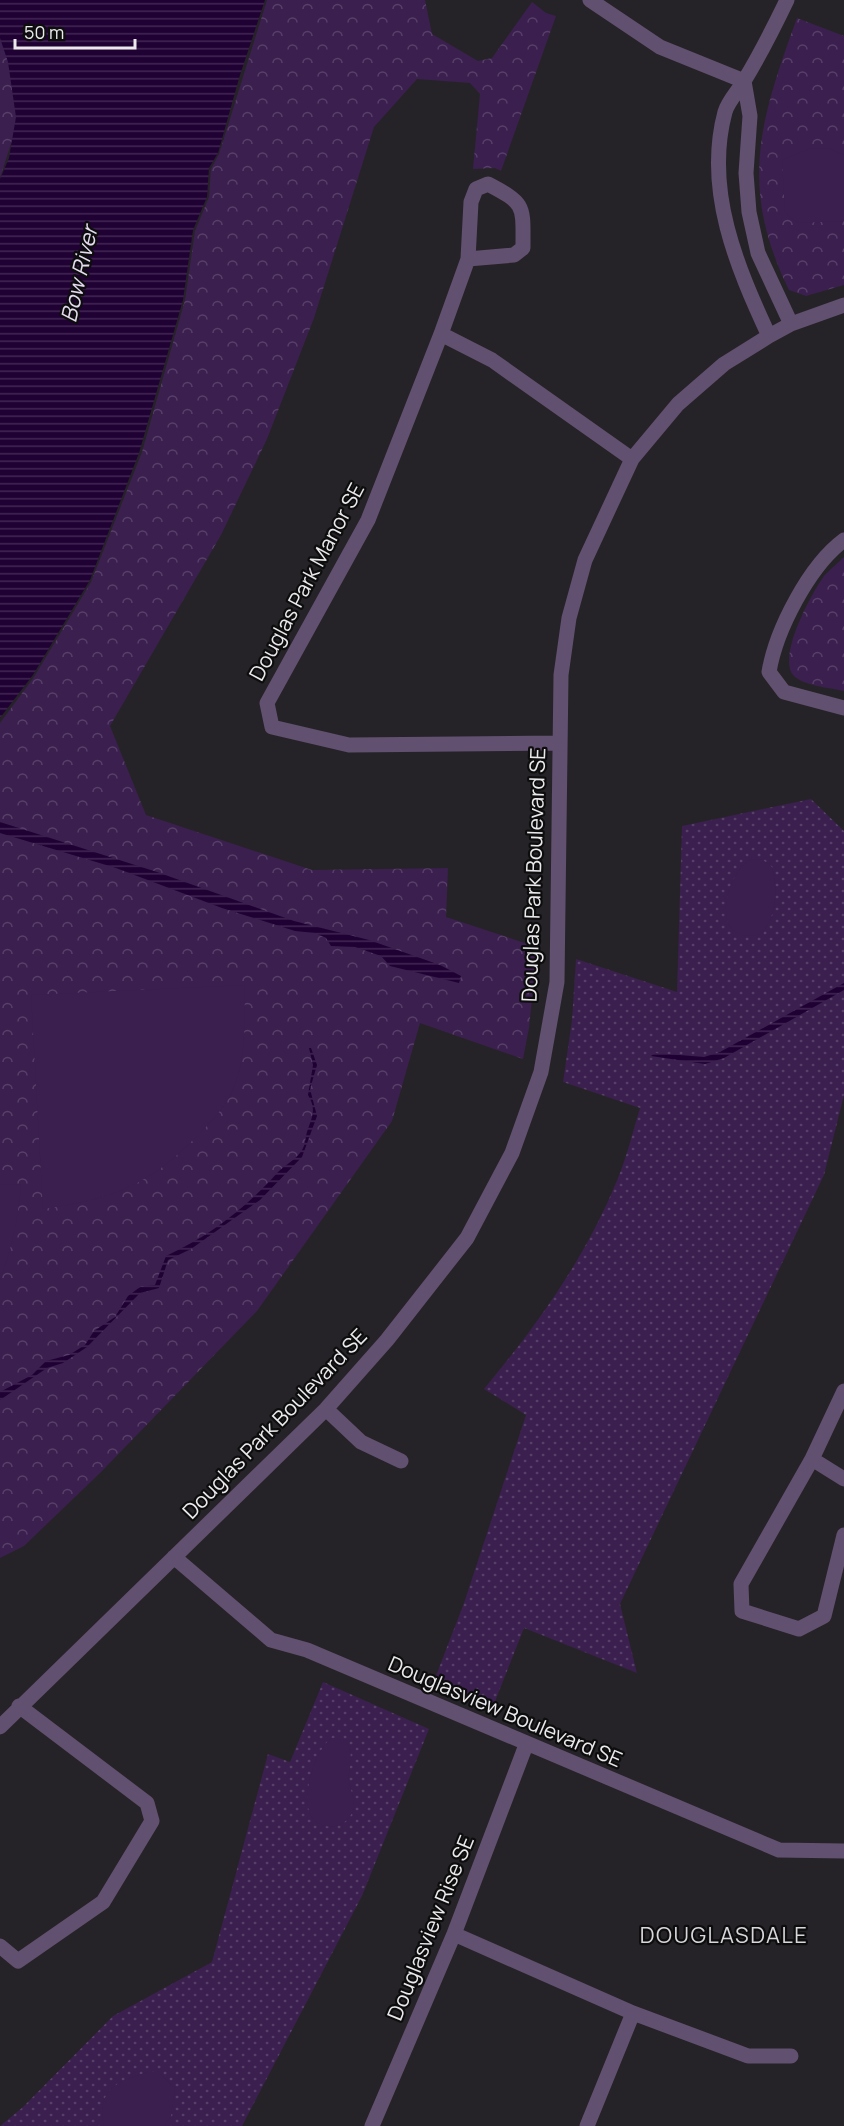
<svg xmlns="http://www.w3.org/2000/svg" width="844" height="2126" viewBox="0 0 844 2126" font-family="Manrope,sans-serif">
<defs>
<pattern id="grass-dots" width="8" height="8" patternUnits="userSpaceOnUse" patternTransform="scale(1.5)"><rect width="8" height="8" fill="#3a1f4f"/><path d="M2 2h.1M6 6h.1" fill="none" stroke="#574068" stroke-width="1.8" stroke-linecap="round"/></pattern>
<pattern id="park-crowns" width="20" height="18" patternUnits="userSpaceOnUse" patternTransform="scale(1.5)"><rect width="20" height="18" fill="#3a1f4f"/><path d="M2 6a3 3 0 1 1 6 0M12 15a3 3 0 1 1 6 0" fill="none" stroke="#574068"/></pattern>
<pattern id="water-rules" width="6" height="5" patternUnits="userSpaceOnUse" patternTransform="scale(1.5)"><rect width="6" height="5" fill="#200134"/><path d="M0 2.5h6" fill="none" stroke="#412652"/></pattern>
</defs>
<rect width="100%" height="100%" fill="#252327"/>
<path fill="url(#grass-dots)" d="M811,799L844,831V1095L824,1175L620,1604L637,1673L524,1628L492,1709L432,1686L464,1603L526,1415L484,1389C538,1324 586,1257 618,1178C627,1156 633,1131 640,1108L563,1082L572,1020L576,959L677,992L682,826Z
M323,1682L429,1729L362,1896L242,2126H0L23,2107L113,2016L212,1962L268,1754L290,1762Z"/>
<path fill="url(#park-crowns)" d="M0,0L22,109L0,178Z
M267,0H425L432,34L478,61L492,58L532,2L546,13L556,16L501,171L495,168L473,169L480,94L470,83L417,79L374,127L314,318L267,439L221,535L110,726L146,815L312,870L448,868L446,917L537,947L529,1028L523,1059L420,1023L392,1121L257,1311L100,1473L24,1546L0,1558V723L34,677L91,582L142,452L185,300L195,231L209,197L211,169L219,154Z
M797,18L844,36V285L806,296L789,290C738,186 760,120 797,18Z
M844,557V691C831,688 806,686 795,677C775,660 811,594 824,576C830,569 838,563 844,557Z"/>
<path fill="#3a1f4f" d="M828,148L844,155V221L798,223L785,213L782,160L809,149Z
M751,859L763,860L772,867C778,890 777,916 761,934C709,948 723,876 751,859Z
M245,985C244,1018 247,1058 233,1089C226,1107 210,1123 197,1136C148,1187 110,1199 43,1209L31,995Z
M21,1184C18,1218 12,1249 0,1280V1185Z
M332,1738C361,1740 347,1766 349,1781C350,1789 354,1796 354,1804C353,1823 333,1832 318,1823C295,1811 314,1749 332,1738Z
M148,2072H158L175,2088L171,2116L164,2126H104C96,2089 118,2081 148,2072Z"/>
<path fill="url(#water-rules)" d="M0,0H265L240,75L218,153L209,168L207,197L193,230L183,300L139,453L90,580L33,675L0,718V179L9,158L16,117L8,62L0,38Z
M0,822L157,872L294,921L369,940L440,965L461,976L459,983L390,966L381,956L355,947L331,946L326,938L315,933L295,931L222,908L116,868L0,833Z
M844,983V990L724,1058L705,1064L651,1056L655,1053L704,1057L720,1052Z
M309,1048H311L317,1065L310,1089L317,1116L302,1157L260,1200L191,1249L168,1260L159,1288L140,1293L87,1347L63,1363L47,1368L0,1400V1392L32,1375L46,1361L69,1355L85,1345L94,1331L115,1317L128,1296L140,1287L155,1285L166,1256C210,1236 246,1208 278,1172C286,1164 296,1160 302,1150C306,1144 305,1136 308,1129C313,1115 316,1108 308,1095L313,1065Z"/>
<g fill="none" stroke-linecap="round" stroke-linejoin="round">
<path stroke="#615070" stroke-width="15" d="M590,0L660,47L744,81
M744,81L750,116L746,173L749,212L758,253L791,324
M441,334L468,259L471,202L476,189L488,184C526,204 523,205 523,248L514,255L468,259
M769,336C737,267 704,190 725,112C728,101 739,90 744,81C760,55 774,27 787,0
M844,540C809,566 776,630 769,672L784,692L844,708
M559,743L349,745L272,727L267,703L368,520L441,334L492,360L632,459
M844,1391L812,1459L741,1584L742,1611L799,1629L824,1616L844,1535
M326,1409L361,1442L401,1461
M812,1459L844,1479
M174,1557L271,1640L307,1650L779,1850L844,1851
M0,1727L326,1409L387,1340L467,1238L512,1153L541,1072L557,982L561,675L569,618L585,560L632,459L678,404L724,364L769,336L791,324L844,305
M454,1934L633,2013L587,2126
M0,1946L18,1961L103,1902L152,1821L147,1803L19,1706
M633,2013L748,2056H791
M372,2126L454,1934L526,1745"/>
</g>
<g text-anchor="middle" stroke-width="4.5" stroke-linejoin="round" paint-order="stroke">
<g font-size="21" fill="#ebe9ec" stroke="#0d0d0e">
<text transform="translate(307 582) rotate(-62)" y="7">Douglas Park Manor SE</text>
<text transform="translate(534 875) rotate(-88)" y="7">Douglas Park Boulevard SE</text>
<text transform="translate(275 1424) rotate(-46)" y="7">Douglas Park Boulevard SE</text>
<text transform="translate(505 1712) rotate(23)" y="7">Douglasview Boulevard SE</text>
<text transform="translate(431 1928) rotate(-68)" y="7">Douglasview Rise SE</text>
</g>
<g font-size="22" font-style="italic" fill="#e5dbf0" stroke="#0d0d0e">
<text transform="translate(79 274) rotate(-77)" y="8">Bow River</text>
</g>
<g font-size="22" letter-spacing="1.5" fill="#d8d5db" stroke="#0d0d0e">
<text x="724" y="1943">DOUGLASDALE</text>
</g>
</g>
<path d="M15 39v9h120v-9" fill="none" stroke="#ebe9ec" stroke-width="3"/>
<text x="24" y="39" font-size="18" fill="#ebe9ec" stroke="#0d0d0e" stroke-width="4.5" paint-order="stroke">50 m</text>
</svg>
